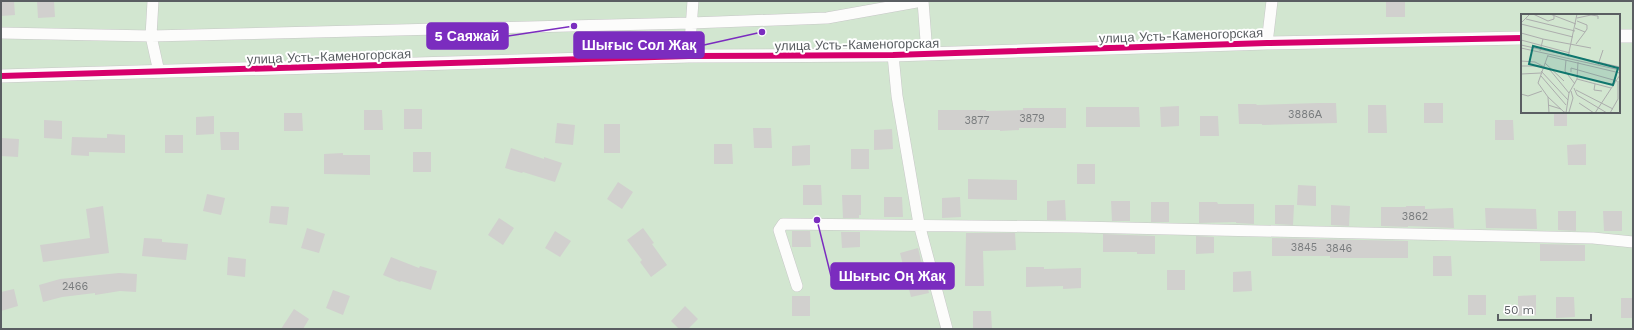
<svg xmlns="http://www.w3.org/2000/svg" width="1634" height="330" viewBox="0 0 1634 330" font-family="'Work Sans',sans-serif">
<rect width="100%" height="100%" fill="#eae9e5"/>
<path fill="#d2e6d0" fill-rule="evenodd" d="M1,1H1633V329H1ZM1522,15H1619V112H1522Z"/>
<path fill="#d1d0ce" d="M1,1H14L15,15L1,16Z
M37,1H54L55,17L38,18Z
M1386,1H1405V17H1386Z
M1318,103H1336L1337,123L1262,125V124H1239L1238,104H1256L1257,105Z
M1424,103H1443V123H1424Z
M1368,105H1386L1387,133H1368Z
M1179,106V126L1161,127L1160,107Z
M1086,107H1139L1140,127H1086Z
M1023,108H1066V128H1019V130L1000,131V130H938V110H986V111L1023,110Z
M404,109H422V129H404Z
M364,110H382L383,130H364Z
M1554,112H1567V126H1554Z
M284,113H302L303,131H284Z
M214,116V134L196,135V117Z
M1200,116H1218L1219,136H1200Z
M44,120L62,121V139L44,138Z
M1495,120H1513L1514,140H1495Z
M557,123L575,125L573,145L555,143Z
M604,124H620V153H604Z
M753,128H771L772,148H754Z
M892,129L893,149L874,150V130Z
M220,132H239V150H221Z
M107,134L125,135V153L89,152V156L71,155L72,137L107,138Z
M165,135H183V153H165Z
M1,138L19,139L18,157L1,156Z
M714,144H732L733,164H714Z
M1586,144V165H1568L1567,145Z
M810,145V165L792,166V146Z
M511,148L544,159V157L562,163L555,182L523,172L522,173L505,168Z
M851,149H869V169H851Z
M413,152H431V172H413Z
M343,153V155H370V175L324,174V154Z
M1077,164H1095V184H1077Z
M968,179L1017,180V200L968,199Z
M618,182L633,192L622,209L607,199Z
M803,185H821L822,205H803Z
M1298,185L1316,186V206L1297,205Z
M207,194L225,198L221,215L203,211Z
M842,195H861V215H859V218H843Z
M884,197H902L903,217H884Z
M960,197L961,217L942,218V198Z
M1065,200L1066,220H1047V201Z
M1111,201H1130V221H1112Z
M1151,202H1169V222H1151Z
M1199,202H1217L1218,204H1254V224L1236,223V222L1199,223Z
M1275,205H1294L1293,225L1275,224Z
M1331,205L1350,206L1349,226L1331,225Z
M103,206L109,253L43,262L40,245L90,238L86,209Z
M271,206L289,207L287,225L269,223Z
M1406,206H1425V209L1453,208L1454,228L1408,226V227L1381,226V207H1406Z
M1485,208L1536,209L1537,229L1486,228Z
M1558,211H1576V231L1558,230Z
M1603,211H1622V231H1604Z
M499,218L514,228L503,245L488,235Z
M307,228L325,234L319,253L301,248Z
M643,228L654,243L652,244L667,265L651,277L640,262L642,260L627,240Z
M555,231L571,241L560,257L545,248Z
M792,231H810L811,247H792Z
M841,232H860V247L842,248Z
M966,233H1015L1016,250L983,251L984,286H965Z
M1103,234L1155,236V254H1137V252H1103Z
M1196,236L1214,237V253L1196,254Z
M144,238L162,239V242L188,244L186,260L142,256Z
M1272,238L1408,241V258H1330V256H1272Z
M1540,244L1585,245V261H1540Z
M918,248L929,293L911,297L900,253Z
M1433,256H1451L1452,276H1433Z
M228,257L246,259L245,277L227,275Z
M391,257L419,268L420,266L437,271L431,290L401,281L400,282L383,275Z
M1026,267H1044V269L1081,268V288L1063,289V286L1026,287Z
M1167,270H1185V290H1167Z
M1251,271L1252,291L1233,292V272Z
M119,273L137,274L136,292L120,291L95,295V293L62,297L43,302L39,285L60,279Z
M14,289L18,306L1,311V292Z
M333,290L350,296L343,315L326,308Z
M1468,295H1486V315H1468Z
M1536,295V315L1518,316V296Z
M792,296H810V316H792Z
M1556,297H1574L1575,317L1556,318Z
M1621,298H1633V318H1621Z
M685,306L698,319L688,329H679L671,321Z
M294,309L309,319L303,329H281Z
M973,311H991L992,329H973Z"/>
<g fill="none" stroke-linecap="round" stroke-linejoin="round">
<g stroke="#c7c7c7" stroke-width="12">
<path id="minor" d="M153,1L151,36L159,72
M923,1L927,54
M1,33L151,36L691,23L827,18L922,1
M1267,43L1272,1
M893,55L897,96L919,224L947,329
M689,56L693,1
M797,286L779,230L783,224L1079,227L1593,238L1633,242"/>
</g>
<g stroke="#c7c7c7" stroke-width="14">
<path id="tertiary" d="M1619,36H1633
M1,76L689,56L893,55L1267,43L1522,38"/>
</g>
<use href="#minor" stroke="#fcfcfb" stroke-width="11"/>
<use href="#tertiary" stroke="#fcfcfb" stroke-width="13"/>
<g stroke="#fff" stroke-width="8">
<path id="cycleway" d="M1,76L689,56L893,55L1267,43L1522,38"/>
</g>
<use href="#cycleway" stroke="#d6006c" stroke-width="6"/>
</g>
<g text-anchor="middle" stroke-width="4" stroke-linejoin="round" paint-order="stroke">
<g font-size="11" fill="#797c7e">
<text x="1305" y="118">3886А</text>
<text x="1032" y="122">3879</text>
<text x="977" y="124">3877</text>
<text x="1415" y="220">3862</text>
<text x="1304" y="251">3845</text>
<text x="1339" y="252">3846</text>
<text x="75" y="290">2466</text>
</g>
<g font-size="13" fill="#5a5e62" stroke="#fff">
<text transform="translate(1181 35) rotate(-2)" y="5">улица Усть-Каменогорская</text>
<text transform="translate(857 44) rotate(-1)" y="5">улица Усть-Каменогорская</text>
<text transform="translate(329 56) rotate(-2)" y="5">улица Усть-Каменогорская</text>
</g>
</g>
<g transform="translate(1521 14)">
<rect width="99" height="99" fill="#eae9e5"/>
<path d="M0,0H99V99H0Z" fill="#d2e6d0"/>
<path fill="none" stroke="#acadad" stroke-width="1" d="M12,0L27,7L33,5V2M29,0L55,10M56,4L70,1L77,2V5M5,5L54,17M0,9L9,0M0,10L52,23M54,14L64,18L66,15V11L56,7M0,19L22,25L19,37M22,25L70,34M0,26L49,39M55,30L64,18M0,31L99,53M0,34L99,56M27,41L17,69L27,83L28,99M27,42L99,59M47,43L56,0M45,46L44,57L54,70M0,47L14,48L29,56L48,79M24,49L43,67M77,51L82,36M0,52H21M20,57L47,86M50,58V54L96,67M0,60L20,59M20,62L45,91M56,65L90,74M74,70L73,76L81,77M53,74L56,81L86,99M55,76L92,95M0,80L7,82L21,77M27,83L43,98L49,99M58,89L73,99M27,91L40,95M48,98L52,84L50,77M45,99L48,79L56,65L57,48M74,99L99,61M89,99L97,85V67"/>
<path fill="#0f766e" fill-opacity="0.15" stroke="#0f766e" stroke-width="2" d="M12,32L97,54L92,71L8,50Z"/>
<rect width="99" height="99" fill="none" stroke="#5a5e62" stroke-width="2"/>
</g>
<path fill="none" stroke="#7b2cbf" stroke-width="1.5" d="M574 26L508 36M762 32L704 45M817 220L831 276"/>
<g fill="#7b2cbf" stroke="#fff" stroke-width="1.5">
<circle cx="574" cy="26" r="4"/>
<circle cx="762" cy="32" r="4"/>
<circle cx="817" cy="220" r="4"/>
</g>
<g fill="#7b2cbf" stroke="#7b2cbf" stroke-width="1.5">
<rect x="427" y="23" width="81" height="26" rx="4"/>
<rect x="574" y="32" width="130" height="26" rx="4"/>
<rect x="831" y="263" width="123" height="26" rx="4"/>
</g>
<g font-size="14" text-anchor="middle" font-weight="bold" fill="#fff">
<text x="467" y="41">5 Саяжай</text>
<text x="639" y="50">Шығыс Сол Жақ</text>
<text x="892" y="281">Шығыс Оң Жақ</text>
</g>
<rect width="1634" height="330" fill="none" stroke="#5a5e62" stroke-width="4"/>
<path d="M1498 314v6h93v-6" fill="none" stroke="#5a5e62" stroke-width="2"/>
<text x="1504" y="314" font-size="12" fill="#5a5e62" stroke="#ffffff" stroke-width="3" paint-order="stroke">50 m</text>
</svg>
